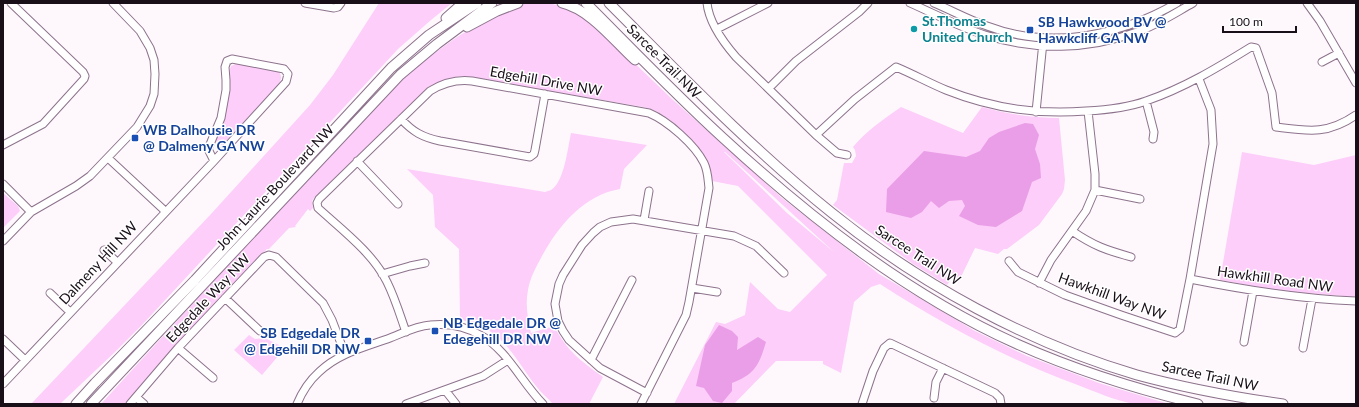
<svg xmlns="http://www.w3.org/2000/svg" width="1359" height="407" viewBox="0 0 1359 407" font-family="Lato,sans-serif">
<rect width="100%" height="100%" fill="#fef8fd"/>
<path fill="#fccef9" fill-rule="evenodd" d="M379,3H452L431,20L398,49L142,325L115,352L60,404H31L211,214L310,105L333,75Z
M529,3H548L565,7L574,11L601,31L672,99L782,198L879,274L975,331L1027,356L1099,383L1169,404C1158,404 1146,406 1135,404C1115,401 1094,391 1075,384C1005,358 942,324 880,284L871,287L854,302L841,373L823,364V361H776L734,404H674L716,322L725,324L745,315L750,282L778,309L790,312L827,275L738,186L712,181C711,172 708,163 703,155C695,141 670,117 655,111C652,109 647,108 643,107L463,76C446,78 438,82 424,91L314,198L312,201L313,208L310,211L308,209L295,226L296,227L289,228L269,249H267L262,254L197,322L125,404H101L370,110L415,67L457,37L494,15L519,5V8L521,7L520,5ZM724,152H725L834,252L787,213Z
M238,63L278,71C283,76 281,81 278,86L222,145H218L216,141C225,118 230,96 229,71L231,66Z
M901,107L963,133L982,107C1008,114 1032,118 1059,118L1065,180L1064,189L1062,194L1039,225L1007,249H1004L998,254L975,248L958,283L952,278L947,285L913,264L833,205L837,200L844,163H852L856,156L855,150L853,147C866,131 884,119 901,107Z
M571,133L647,145L624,169L620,189C584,195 559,225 542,256C536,267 530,278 528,290C525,305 528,319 531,333L554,326C567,351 581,361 603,377L589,404H553C548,398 541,393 536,386C513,356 502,327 460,320L459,249L435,227L433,195L407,169L545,192C547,191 549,191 551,190C564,183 568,147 571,133Z
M1242,152L1314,165L1356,155V297L1281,291L1220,280Z
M3,193L18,206L20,211L3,228Z
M249,335L255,339L265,338L285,348L262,375L234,350Z"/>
<path fill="#ea9ee7" d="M1025,123L1033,124L1039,135L1035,149L1040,164L1041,178L1032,182L1022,211L996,227L978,225L959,216L965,206L962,200L949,201L939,208L931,201L922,212L911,218L886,212L887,189L924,151L966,157L980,151L989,138L999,132Z
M719,325L732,331L738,337L737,350L758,337L766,342C759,365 755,374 732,383V391L722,403L713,401L704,388L696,386L705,345Z"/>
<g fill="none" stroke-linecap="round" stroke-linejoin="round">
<g stroke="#8d738c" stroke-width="9">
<path id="minor" d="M305,3L334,8L338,7L341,3
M707,3C709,23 723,42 736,57L816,135L837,153L847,155
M910,3C935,14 959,27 985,35C1035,51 1088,50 1137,32C1157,25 1175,13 1193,3
M934,3C951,10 969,20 987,26C1050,50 1120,36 1177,3
M1307,3L1320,21L1356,83
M717,29L768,3
M1322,62L1339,53
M769,88L796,61L859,12L868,3
M1146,101L1154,132L1153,139
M1036,112L1043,42
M401,119C413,132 422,137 440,141L530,157L534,154L535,150L545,94
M816,135L855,99L896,67C913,74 929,83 946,90C991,108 1038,115 1086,111C1106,110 1127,108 1146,101C1184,88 1217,68 1251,47L1256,48L1272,93L1276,127C1308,131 1327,135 1356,115
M3,145L43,124L84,79L85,76L83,72L11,3
M108,158L165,211
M357,161L398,204
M3,184L31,212
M1095,190L1140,199
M644,220L649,191
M1072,231C1094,246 1106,250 1131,257
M3,241L31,212L76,186L90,176L137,127L150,106L154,94L155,74L154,60L150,48L140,31L113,3
M104,250L117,262
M1009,261L1018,272L1065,295L1121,315L1175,333L1180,329L1190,279L1213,144L1211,110L1199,79
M382,274L410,266L425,263
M1190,279C1245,290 1300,299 1356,301
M1039,283L1051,260L1086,211L1095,190V174L1088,111
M692,288L717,292
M50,293L70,312
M225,298L260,331
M406,332C400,315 395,298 387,282C373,253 341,229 318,208L317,203L319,199L430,91C443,83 456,79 472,81L649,113C668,121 695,145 704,163C708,171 708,180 709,188L689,302L686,315L641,404
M3,339L25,360
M1244,342L1253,291
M178,348L213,378
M1303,348L1312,299
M591,360L632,280
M3,384L214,161L286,82L288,74L284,69L232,59L227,61L225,67L226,80V90L221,118L208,149L214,161
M445,390L456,404
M647,393L600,368L569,340L563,331L558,321L555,304L559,284L563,275L582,245L593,233L600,227L611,222L633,219L734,236L756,246L784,273
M136,397L144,404
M934,398L936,382L943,368
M130,404L178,348L264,257L269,255L276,257L323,303L332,320L345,354
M297,404C302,392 309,381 319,372C339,353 365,347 390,338C403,333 416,326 430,325C448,323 465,326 480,335C506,348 522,383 543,404
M406,404L483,376L508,360
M862,404L873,371L884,348L890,343L995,393L1000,398L1001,404"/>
</g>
<g stroke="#8d738c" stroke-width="11">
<path id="major" d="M562,3C591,10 614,41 635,60
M586,3C631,48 675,94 722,137C810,218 908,295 1017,344C1075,370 1136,389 1198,404
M609,3C681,75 752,149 832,213C920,284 1028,343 1137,375C1185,388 1234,397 1283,404
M446,18L463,3
M467,27L497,11L518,3
M76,404L95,383L195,280L391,68L429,35L477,3
M91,404L400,75L437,44L492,3"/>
</g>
<use href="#minor" stroke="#fff" stroke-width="7"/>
<use href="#major" stroke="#fff" stroke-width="9"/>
</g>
<circle fill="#0f9aa8" stroke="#fff" stroke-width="1.5" cx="914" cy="29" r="4"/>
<g fill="#1a4fb4" stroke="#fff" stroke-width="1.5">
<rect x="1026" y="26" width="8" height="8" rx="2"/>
<rect x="131" y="134" width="8" height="8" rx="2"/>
<rect x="431" y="327" width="8" height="8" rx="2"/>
<rect x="364" y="337" width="8" height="8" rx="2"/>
</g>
<g text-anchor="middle" stroke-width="3" stroke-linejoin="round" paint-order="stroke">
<g font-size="14" font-weight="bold" fill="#0d838f" stroke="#fff" text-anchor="start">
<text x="922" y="26">St.Thomas<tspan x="922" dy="16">United Church</tspan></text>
</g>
<g font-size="14" font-weight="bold" fill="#164399" stroke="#fff" text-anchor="start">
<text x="1038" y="27">SB Hawkwood BV @<tspan x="1038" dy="16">Hawkcliff GA NW</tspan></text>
<text x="143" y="135">WB Dalhousie DR<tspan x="143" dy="16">@ Dalmeny GA NW</tspan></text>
<text x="443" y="328">NB Edgedale DR @<tspan x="443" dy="16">Edegehill DR NW</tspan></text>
<text x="360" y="338" text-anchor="end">SB Edgedale DR<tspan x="360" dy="16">@ Edgehill DR NW</tspan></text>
</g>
<g font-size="14" fill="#190f19" stroke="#fff">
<text transform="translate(664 61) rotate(45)" y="5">Sarcee Trail NW</text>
<text transform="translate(546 81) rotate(10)" y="5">Edgehill Drive NW</text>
<text transform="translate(275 187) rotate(-47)" y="5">John Laurie Boulevard NW</text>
<text transform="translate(918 255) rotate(33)" y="5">Sarcee Trail NW</text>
<text transform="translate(98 263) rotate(-47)" y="5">Dalmeny Hill NW</text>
<text transform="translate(1275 279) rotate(8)" y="5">Hawkhill Road NW</text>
<text transform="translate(1112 296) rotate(20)" y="5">Hawkhill Way NW</text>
<text transform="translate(208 298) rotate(-47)" y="5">Edgedale Way NW</text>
<text transform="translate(1210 376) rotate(12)" y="5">Sarcee Trail NW</text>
</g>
</g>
<rect width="1359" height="407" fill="none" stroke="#190f19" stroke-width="8"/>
<path d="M1223 26v6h73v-6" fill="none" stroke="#190f19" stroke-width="2"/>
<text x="1229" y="26" font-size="12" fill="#190f19" stroke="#ffffff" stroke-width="3" paint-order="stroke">100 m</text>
</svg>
